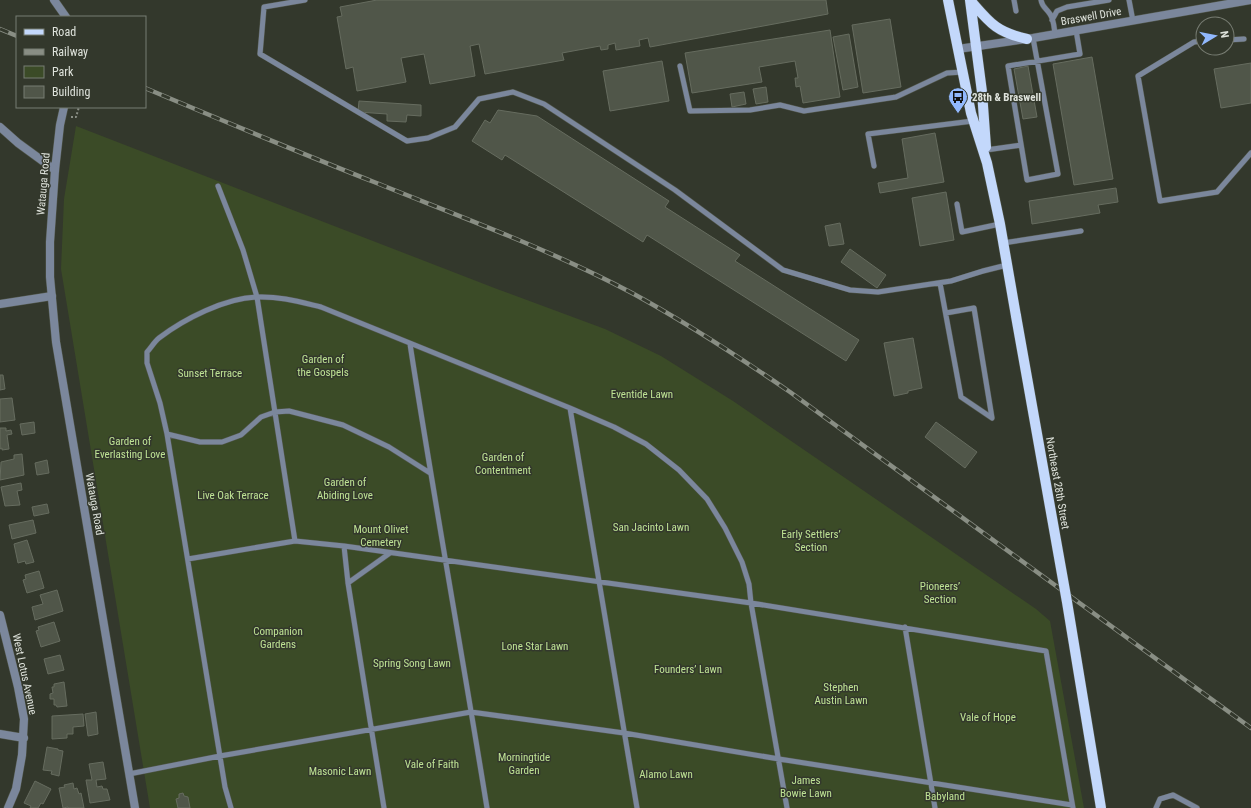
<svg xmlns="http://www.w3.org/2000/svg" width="1251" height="808" viewBox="0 0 1251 808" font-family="'Roboto Condensed',sans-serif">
<rect width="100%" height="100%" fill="#33382c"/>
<path fill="#3b4b27" d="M76,126L497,289L605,329L661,356L733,401L1036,609L1050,621L1084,808H150L61,269L64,199Z"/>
<path fill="#505649" stroke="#666c5f" d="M377,0H826L828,14L650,47L648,38L639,40L640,46L616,50L615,43L608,45V49L601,50L600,46L562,53L564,60L485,74L479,44L470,46L475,76L430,84L424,54L401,58L406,82L357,91L353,67L346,69L337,17L342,16L340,7Z
M890,19L901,87L863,93L852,25Z
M830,30L840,97L803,103L800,86L796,87L795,78H798L795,61L759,67L762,82L692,93L685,53Z
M849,34L858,87L843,90L833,37Z
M1092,57L1113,179L1074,185L1053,64Z
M662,61L669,101L610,111L603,71Z
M1251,63V103L1221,108L1214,69Z
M1028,66L1037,117L1023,119L1014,69Z
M766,87L768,102L756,104L753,89Z
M744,92L746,104L732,107L730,94Z
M359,101L421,105V116L407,115L406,122L387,121V114L358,112Z
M498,110L537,116L669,201L665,207L740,255L735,261L859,340L846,361L647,235L643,242L505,155L502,160L472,141L485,120L490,123Z
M935,133L944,182L880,193L878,183L908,178L902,139Z
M1116,188L1118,202L1098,205L1100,213L1032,224L1029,201Z
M946,192L954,240L920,246L912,198Z
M840,223L844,244L829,246L825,226Z
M850,249L886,275L877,288L841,262Z
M913,338L922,388L908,391V393L894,396L884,343Z
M0,375H3L5,389L0,390Z
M12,398L15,420L0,422V399Z
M34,422L35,433L22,435L20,424Z
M936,422L977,452L965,468L925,437Z
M0,428H6V431L11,430L12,434L7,435L9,449L2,450V448L0,449Z
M22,454L24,475L0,480L1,462L14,459V455Z
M47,460L49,473L37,475L35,463Z
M21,483L22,490L17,491L20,505L5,506L1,487Z
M47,504L49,513L34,516L32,507Z
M33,520L36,533L12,539L9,525Z
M27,540L34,562L26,564L25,561L18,563L14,544Z
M39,571L44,588L27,593L23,580L26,579L25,575Z
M57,590L63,611L35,620L32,607L43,604L40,595Z
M54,622L60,641L41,647L36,631L39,630L38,627Z
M60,655L64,670L48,674L44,659Z
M64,682L67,706L57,707L56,705H54V699H50V694L53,693L52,687H54V684Z
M96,712L98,734L88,736L85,714Z
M83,714L84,726L73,727V734H67V738L52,739V716Z
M47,747L58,749V750L63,751L59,776L51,774L52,771L43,770Z
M103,762L106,779L96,780L97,787L102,786L103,789H107L110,800L90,803L86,780H92L89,764Z
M35,781L51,789L43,804L41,803L38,808H30L31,806L24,803Z
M73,783L74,789L77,788L79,794L81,793L84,808H68V807L63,808L59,788L65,787L64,785Z
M183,793L184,796L188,797L190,808H178L176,799L179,798V794Z"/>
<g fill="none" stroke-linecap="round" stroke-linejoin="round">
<g stroke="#52574c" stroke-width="6">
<path id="service" d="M305,0L264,7L260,54L407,141L428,138L455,127L479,99L513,92L544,104L675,190L783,270L850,290L878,292L951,281L983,271L1007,265
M1014,0L1016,11
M1041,0C1042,7 1046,8 1050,14C1054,20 1054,27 1055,34
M1129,0L1133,21
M1052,20L1057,11L1067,7L1109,0
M1033,38L1058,174L1027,180L1008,66L1080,54L1076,30
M1227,40L1244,39
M1203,41L1194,42L1138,76L1160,201L1217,192L1251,153
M680,66L690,111L750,110L780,105L804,111L896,97L947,73L963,72
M986,150L1021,145
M874,166L868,134L973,121
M218,186L243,250L257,297L295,541
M957,204L962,232L1000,224
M1003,243L1081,231
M940,283L961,397L992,418L974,308L946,313
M410,344C434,499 462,653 487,808
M570,408L637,808
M167,434L200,442H222L241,435L261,417L275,412L289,411L343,425L389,447L430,473
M344,546L348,583L384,808
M188,559L295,541L344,546L751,603L1046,651L1073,808
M348,583L390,553
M905,627L935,808
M129,774L220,756L471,712L624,733L779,759L1072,805
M231,808L225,787L167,434L160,403L147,363V352C151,348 154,342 159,338C184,319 225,298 257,297C279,296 300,302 321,307L570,408L614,427L646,444L679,470L707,499L725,528L742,562L749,584L751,603L787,808
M1156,808L1160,799L1173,795L1197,808"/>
</g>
<g stroke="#52574c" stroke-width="9">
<path id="minor" d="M54,0L66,17
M958,49L1033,38L1251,0
M55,170L60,125L64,107
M0,304L52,296
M0,615L18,687L24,719L22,755L16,789L8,808
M0,734L24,738"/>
</g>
<g stroke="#52574c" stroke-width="9">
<path id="tertiary" d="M0,127L18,143L55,170L50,242V277L56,342L135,808"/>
</g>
<g stroke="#52574c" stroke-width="11">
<path id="primary" d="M948,0L971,113L987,163L1000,224L1016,316
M970,0L982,92L986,147
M970,0C990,23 996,32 1027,39"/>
</g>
<path stroke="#898e84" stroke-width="2" stroke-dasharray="2 2" stroke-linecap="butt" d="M71,117H76L79,107"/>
<use href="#service" stroke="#7b879c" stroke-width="5"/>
<use href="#minor" stroke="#7b879c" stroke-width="8"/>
<use href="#tertiary" stroke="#7b879c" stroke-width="8"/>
<use href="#primary" stroke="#c3d8fb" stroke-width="10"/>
<g stroke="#898e84" stroke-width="4.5">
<path id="rail" d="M0,29L17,36
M145,88C221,120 298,152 374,182C461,217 549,249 632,293C687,323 739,357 790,392L1251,728"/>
</g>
<use href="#rail" stroke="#33382c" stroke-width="3" stroke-dasharray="9" stroke-linecap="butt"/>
<g stroke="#52574c" stroke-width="11" stroke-linecap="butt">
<path id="primary-bridge" d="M1016,316L1067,602L1101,808"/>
</g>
<use href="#primary-bridge" stroke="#c3d8fb" stroke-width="10"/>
</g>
<defs>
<g id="bus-pin" transform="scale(1)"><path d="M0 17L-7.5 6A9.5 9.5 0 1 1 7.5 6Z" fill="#91b8fd" stroke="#33382c"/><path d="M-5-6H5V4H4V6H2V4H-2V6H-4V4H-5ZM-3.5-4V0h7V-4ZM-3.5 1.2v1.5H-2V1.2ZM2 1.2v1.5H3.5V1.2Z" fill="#111"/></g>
</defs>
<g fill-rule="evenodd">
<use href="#bus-pin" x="958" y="97"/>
</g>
<g text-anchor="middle" stroke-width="3" stroke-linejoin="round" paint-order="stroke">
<g font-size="11" fill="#dee2db" stroke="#33382c">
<text transform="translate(1091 16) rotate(-10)" y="4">Braswell Drive</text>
<text transform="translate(43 184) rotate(-85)" y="4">Watauga Road</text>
<text transform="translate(1058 483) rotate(80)" y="4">Northeast 28th Street</text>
<text transform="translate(95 504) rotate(80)" y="4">Watauga Road</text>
<text transform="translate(25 674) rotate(78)" y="4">West Lotus Avenue</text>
</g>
<g font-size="11" font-weight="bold" fill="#dee2db" stroke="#33382c" text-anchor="start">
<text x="972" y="101">28th &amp; Braswell</text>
</g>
<g font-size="11" fill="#bee294" stroke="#33382c">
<text x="323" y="363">Garden of<tspan x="323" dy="13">the Gospels</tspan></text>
<text x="210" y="377">Sunset Terrace</text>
<text x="642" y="398">Eventide Lawn</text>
<text x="130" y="445">Garden of<tspan x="130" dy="13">Everlasting Love</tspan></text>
<text x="503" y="461">Garden of<tspan x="503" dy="13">Contentment</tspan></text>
<text x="345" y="486">Garden of<tspan x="345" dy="13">Abiding Love</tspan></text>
<text x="233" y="499">Live Oak Terrace</text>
<text x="651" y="531">San Jacinto Lawn</text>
<text x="381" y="533">Mount Olivet<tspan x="381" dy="13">Cemetery</tspan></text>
<text x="811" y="538">Early Settlers’<tspan x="811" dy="13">Section</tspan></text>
<text x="940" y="590">Pioneers’<tspan x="940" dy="13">Section</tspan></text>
<text x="278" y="635">Companion<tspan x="278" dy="13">Gardens</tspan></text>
<text x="535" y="650">Lone Star Lawn</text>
<text x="412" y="667">Spring Song Lawn</text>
<text x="688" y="673">Founders’ Lawn</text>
<text x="841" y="691">Stephen<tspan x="841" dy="13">Austin Lawn</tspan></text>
<text x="988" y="721">Vale of Hope</text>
<text x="524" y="761">Morningtide<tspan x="524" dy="13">Garden</tspan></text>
<text x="432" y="768">Vale of Faith</text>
<text x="340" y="775">Masonic Lawn</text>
<text x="666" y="778">Alamo Lawn</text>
<text x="806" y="784">James<tspan x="806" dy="13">Bowie Lawn</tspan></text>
<text x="945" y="800">Babyland</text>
</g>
</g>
<rect x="16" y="16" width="130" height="92" fill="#33382c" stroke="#777c72"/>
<rect x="24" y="29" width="20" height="6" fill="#c3d8fb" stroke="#777c72"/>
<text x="52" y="36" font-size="12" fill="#dee2db">Road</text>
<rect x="24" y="49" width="20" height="6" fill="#898e84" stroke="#777c72"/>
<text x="52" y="56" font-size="12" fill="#dee2db">Railway</text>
<rect x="24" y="66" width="20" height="12" fill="#3b4b27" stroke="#777c72"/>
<text x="52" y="76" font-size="12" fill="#dee2db">Park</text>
<rect x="24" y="86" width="20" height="12" fill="#505649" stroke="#777c72"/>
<text x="52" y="96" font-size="12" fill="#dee2db">Building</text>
<g transform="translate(1215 36) rotate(80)"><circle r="19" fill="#33382c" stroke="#777c72"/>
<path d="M0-3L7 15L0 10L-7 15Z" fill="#91b8fd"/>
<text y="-6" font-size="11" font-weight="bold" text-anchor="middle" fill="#dee2db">N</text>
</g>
</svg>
